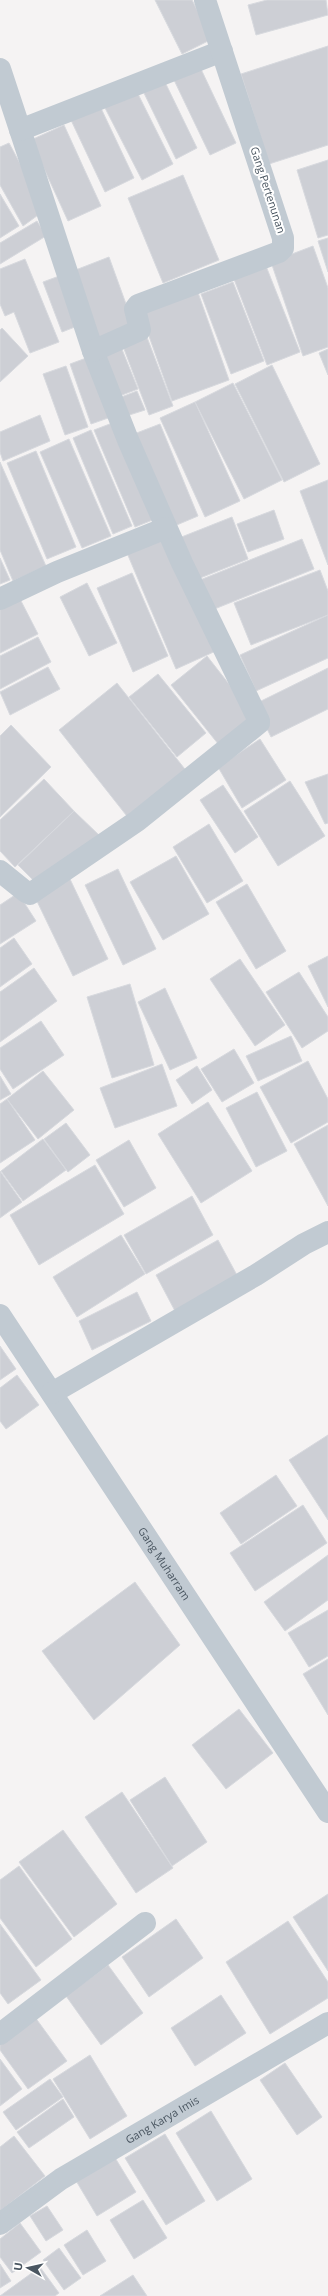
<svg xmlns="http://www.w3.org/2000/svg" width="328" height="2296" viewBox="0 0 328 2296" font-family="'Open Sans',sans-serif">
<rect width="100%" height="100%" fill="#f5f3f3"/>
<path fill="#cdcfd5" stroke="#d7d9de" d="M155,0H192L212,39L182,54Z
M267,0H326L328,15L256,35L248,5Z
M328,46V145L269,164L241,74Z
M200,67L236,143L210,155L174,80Z
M163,78L197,148L176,159L142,89Z
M136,90L173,164L142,180L104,106Z
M99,104L134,178L105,192L70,118Z
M64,125L101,206L68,221L31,140Z
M9,143L45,210L23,226L0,185V147Z
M328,160V235L318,238L297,170Z
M183,175L219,260L163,283L128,198Z
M0,194L19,226L0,238Z
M37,221L46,236L0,264V243Z
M328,238V272L318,241Z
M313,246L328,288V347L303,356L271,262Z
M109,257L134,326L97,339L73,271Z
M25,259L59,342L30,353L14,312L5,316L0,304V269Z
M264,261L300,352L267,365L232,274Z
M62,275L80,325L62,332L43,282Z
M233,282L264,361L231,374L201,294Z
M196,287L229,380L172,401L139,308Z
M2,328L28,356L0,382V330Z
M145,332L173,406L149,415L121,341Z
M119,342L138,389L114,398L95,352Z
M328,349V375L319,353Z
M89,357L111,417L91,424L70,364Z
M272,365L320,464L284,482L235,384Z
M66,366L88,427L65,435L43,374Z
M233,383L282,480L244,499L195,402Z
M137,391L145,410L123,417L116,399Z
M195,402L240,501L205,517L160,418Z
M40,415L50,441L3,461L0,452V432Z
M115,422L155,519L135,527L94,430Z
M160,424L198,516L172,527L134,434Z
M91,430L132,526L113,534L73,438Z
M69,439L111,536L82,548L40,452Z
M36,451L76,547L47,559L7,463Z
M0,462L46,566L13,581L0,550Z
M328,480V565L300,491Z
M274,510L284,539L248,552L237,524Z
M232,517L248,559L195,580L179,538Z
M168,535L218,650L176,669L127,553Z
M302,539L314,569L212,610L200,580Z
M0,558L10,580L0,584Z
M320,570L328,591V615L251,645L234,603Z
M132,573L168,656L133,672L97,588Z
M87,583L117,643L89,656L60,597Z
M20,599L38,634L0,653V608Z
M328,615V658L256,691L240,655Z
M38,637L51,662L0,689V656Z
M207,656L254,716L219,745L171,685Z
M48,667L60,689L10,715L0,692Z
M328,668V709L271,737L255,704Z
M158,674L206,733L177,757L129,697Z
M117,683L188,773L130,820L59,730Z
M11,725L51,767L0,817V736Z
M260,739L286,780L242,808L218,767Z
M328,774V823L325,824L305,782Z
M44,779L74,811L15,867L0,851V820Z
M290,781L325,836L278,866L244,811Z
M223,785L258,837L235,853L200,800Z
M74,811L101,837L37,884L18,865Z
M209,824L243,881L207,903L173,847Z
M176,856L209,914L163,940L130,882Z
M118,869L156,949L123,965L85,885Z
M69,877L108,959L73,976L34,895Z
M247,884L286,951L256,969L216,902Z
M18,893L36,921L0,944V905Z
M14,938L32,964L0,987V948Z
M328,956V1007L308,966Z
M240,959L285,1025L255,1046L210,979Z
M34,968L57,1001L0,1042V992Z
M299,972L328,1017V1031L302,1048L266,992Z
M130,984L154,1065L112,1078L87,997Z
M165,988L197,1058L170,1070L138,1002Z
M41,1021L64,1055L13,1089L0,1069V1048Z
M291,1036L302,1061L258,1081L246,1056Z
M234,1049L254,1083L222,1102L201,1069Z
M308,1061L328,1099V1122L291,1143L260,1087Z
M162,1064L177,1106L115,1128L100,1088Z
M197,1066L212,1090L192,1104L176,1080Z
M43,1071L74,1110L38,1139L7,1099Z
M0,1076L11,1094L0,1100Z
M257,1092L287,1151L256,1167L226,1108Z
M7,1099L35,1140L0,1163V1104Z
M208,1102L252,1171L201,1203L158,1134Z
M66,1123L90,1155L68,1172L44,1139Z
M328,1125V1206L294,1144Z
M43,1139L66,1170L23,1201L1,1171Z
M129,1140L156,1188L124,1207L96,1160Z
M95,1165L124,1214L39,1265L10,1215Z
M0,1171L22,1202L0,1218Z
M192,1196L213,1235L146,1274L124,1235Z
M121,1235L145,1274L77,1317L53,1277Z
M218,1240L238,1277L175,1311L156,1275Z
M137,1292L151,1321L92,1350L79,1321Z
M0,1346L16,1369L0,1380Z
M17,1375L39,1405L6,1429L0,1421V1388Z
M328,1435V1520L289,1460Z
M276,1475L297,1506L241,1544L220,1513Z
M303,1505L327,1543L255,1591L230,1553Z
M328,1555V1600L285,1631L264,1602Z
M135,1582L180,1645L94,1720L42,1651Z
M328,1610V1656L309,1667L288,1633Z
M328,1659V1715L303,1674Z
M239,1709L273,1753L226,1789L192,1745Z
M165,1777L207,1842L172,1866L130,1800Z
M122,1792L173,1868L136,1893L85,1817Z
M63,1830L117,1904L74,1937L19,1862Z
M19,1866L72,1939L36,1967L0,1918V1880Z
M328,1894V1971L293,1917Z
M176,1919L203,1958L149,1997L122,1957Z
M288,1921L328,1982V1998L270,2034L226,1962Z
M0,1924L41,1980L8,2004L0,1993Z
M108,1965L143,2013L101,2045L66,1996Z
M221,1995L246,2033L195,2066L171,2028Z
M32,2013L67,2061L28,2089L0,2050V2037Z
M90,2055L127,2116L90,2139L53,2079Z
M0,2059L22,2089L0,2106Z
M285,2063L322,2117L297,2135L260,2080Z
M50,2079L63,2097L16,2130L3,2112Z
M63,2099L74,2117L29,2148L17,2132Z
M211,2111L252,2179L217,2201L176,2133Z
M165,2134L205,2201L166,2225L125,2158Z
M14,2136L45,2176L0,2211V2147Z
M114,2156L136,2192L97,2216L75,2179Z
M143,2200L167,2238L134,2259L110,2220Z
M47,2206L63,2230L46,2241L30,2216Z
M20,2223L41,2252L12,2273L0,2257V2239Z
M87,2230L106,2261L83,2275L64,2245Z
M59,2248L81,2278L64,2290L43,2260Z
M0,2264L11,2281L0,2288Z
M40,2267L59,2293L55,2296H0Z
M133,2275L147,2296H100Z"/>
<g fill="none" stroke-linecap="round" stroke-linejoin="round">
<g stroke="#c1cad2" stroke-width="22">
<path d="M0,69L93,351L128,440L182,563L259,721V723L137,821L30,894L26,892L0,871"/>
<path d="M20,130L222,51"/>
<path d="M93,351L140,330L135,309L138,305L279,252L283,248V238L205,0"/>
<path d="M0,599L57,572L166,528"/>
<path id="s1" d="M0,1315L328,1812"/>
<path d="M52,1393L256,1275L304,1244L328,1232"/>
<path d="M0,2034L145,1923"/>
<path id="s2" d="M0,2224L61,2179L328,2023"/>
</g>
</g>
<g text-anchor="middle" stroke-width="4" stroke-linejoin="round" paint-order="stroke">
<g font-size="11" fill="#4a5661" stroke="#fff">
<text transform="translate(268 190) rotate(72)" y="4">Gang Pertenunan</text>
<text dy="4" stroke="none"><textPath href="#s1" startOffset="298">Gang Muharram</textPath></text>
<text dy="4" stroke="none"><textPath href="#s2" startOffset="193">Gang Karya Imis</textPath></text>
</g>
</g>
<g transform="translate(28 2268) rotate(278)" stroke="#ffffff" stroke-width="3" paint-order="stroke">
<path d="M0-3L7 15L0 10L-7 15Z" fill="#4a5661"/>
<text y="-6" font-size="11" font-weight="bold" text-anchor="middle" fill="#4a5661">U</text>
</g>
</svg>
